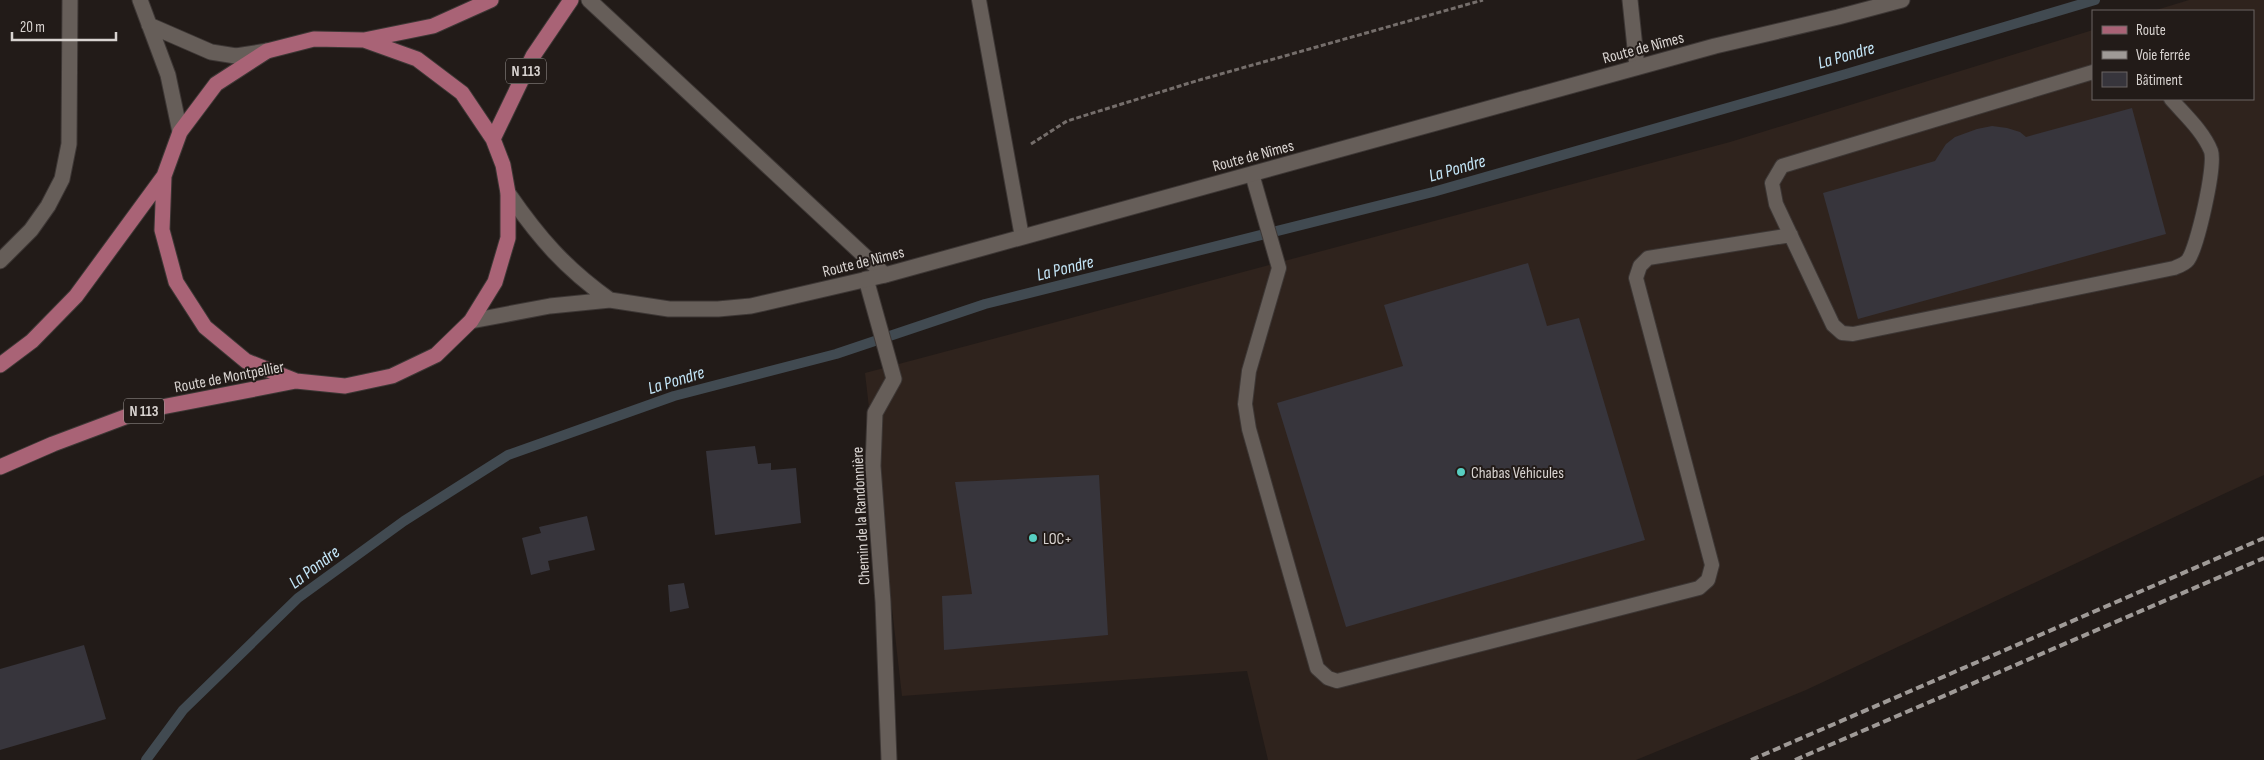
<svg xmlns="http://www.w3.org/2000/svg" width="2264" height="760" viewBox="0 0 2264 760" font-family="'Sofia Sans Condensed',sans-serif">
<rect width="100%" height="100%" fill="#221b18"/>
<path fill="#2f231d" d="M2189,0H2264V475L1806,690L1636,760H1268L1247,671L902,696L865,373L1730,142L2093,30V99H2253V11H2153Z"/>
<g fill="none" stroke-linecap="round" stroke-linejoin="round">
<path stroke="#414a51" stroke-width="10" d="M146,760L183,710L298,598L404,521L508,455L674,396L836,354L985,304L1433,192L1846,74L2095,0"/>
</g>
<path fill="#37353c" d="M2132,108L2166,234L1858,319L1823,193L1935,161L1946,144L1955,137L1977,129L1992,126L2007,128L2020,132L2026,137Z
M1528,263L1547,326L1579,318L1645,540L1346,627L1277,403L1403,366L1384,305Z
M755,446L758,464L771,463V470L796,468L801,523L715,535L706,451Z
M1099,475L1108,635L944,650L942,596L972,594L955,482Z
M587,516L595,550L548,561L550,570L531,575L522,538L541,533L539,527Z
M684,583L689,608L670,612L668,585Z
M84,645L106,719L0,750V669Z"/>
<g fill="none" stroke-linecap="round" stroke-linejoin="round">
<g stroke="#3d3735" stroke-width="16">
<path id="service" d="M979,0L1022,237
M2093,72L1782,166L1772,183L1776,204L1833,325L1842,333L1853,334L2174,268C2179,266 2185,264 2188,260C2197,248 2216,166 2211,151C2203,131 2185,115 2171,99
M1252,174L1279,268L1249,371L1245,404L1249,429L1317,668L1328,678L1337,681L1699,588L1708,580L1712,565L1636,278L1640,266L1648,258L1791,235"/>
</g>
<g stroke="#3d3735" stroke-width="17">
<path id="minor" d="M140,0L168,75L180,132
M589,0L885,275
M1630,0L1637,67
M149,25L211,52L236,56L267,51
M0,261L31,230L48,206L62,179L69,144L70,0
M866,279L894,379L875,413L873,466L883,602L889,760"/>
</g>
<g stroke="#3d3735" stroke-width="17">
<path id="tertiary" d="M508,193C539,238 565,268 610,300
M471,321L550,306L610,300L669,309H718L751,306L885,275L1715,46L1838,17L1902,0"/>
</g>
<g stroke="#3d3735" stroke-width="17">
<path id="primary" d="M364,40L417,59L462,93L493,139L503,165L508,193V238L495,282L471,321L436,355L392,376L345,386L296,381L246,361L205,327L176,282L162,230L164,176L180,132L216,84L267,51L314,39L364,40L433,26L491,0
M493,139L533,56L571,0
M0,365L32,341L76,296L164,176
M0,467L53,444L141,411L296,381"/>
</g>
<path stroke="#756e6b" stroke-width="3" stroke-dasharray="5 2.5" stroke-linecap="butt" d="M1031,144L1067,121L1196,81L1483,0"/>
<use href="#service" stroke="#665e59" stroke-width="14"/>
<use href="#minor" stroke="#665e59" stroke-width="15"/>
<use href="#tertiary" stroke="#665e59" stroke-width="15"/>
<use href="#primary" stroke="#a96376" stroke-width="15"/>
<path stroke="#9f9a97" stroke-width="4" stroke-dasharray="8 4" stroke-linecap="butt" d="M1751,760L2264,538
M1795,760L2264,558"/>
</g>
<g fill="#57cec1" stroke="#221b18" stroke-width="2">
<circle cx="1461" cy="472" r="5"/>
<circle cx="1033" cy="538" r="5"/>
</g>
<g text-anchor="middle" stroke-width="4" stroke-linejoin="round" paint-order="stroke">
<g fill="#221b18" stroke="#a19c99" stroke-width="1">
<rect x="506" y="58.5" width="40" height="25" rx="4"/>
<rect x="124" y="398.5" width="40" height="25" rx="4"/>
</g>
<g font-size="15" font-weight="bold" fill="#d8d3d0">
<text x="526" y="76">N 113</text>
<text x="144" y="416">N 113</text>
</g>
<g font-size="16" fill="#d8d3d0" stroke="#221b18">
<text transform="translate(1643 47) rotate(-15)" y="6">Route de Nîmes</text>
<text transform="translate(1253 155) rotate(-15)" y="6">Route de Nîmes</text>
<text transform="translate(863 261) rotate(-14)" y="6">Route de Nîmes</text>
<text transform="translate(229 376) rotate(-11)" y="6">Route de Montpellier</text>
<text transform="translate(860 516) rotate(-93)" y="6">Chemin de la Randonnière</text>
</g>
<g font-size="16" fill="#d8d3d0" stroke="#221b18" text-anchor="start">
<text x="1471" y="478">Chabas Véhicules</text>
<text x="1043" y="544">LOC+</text>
</g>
<g font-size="18" font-style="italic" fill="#c4e6f8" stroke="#221b18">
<text transform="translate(1846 55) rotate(-16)" y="6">La Pondre</text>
<text transform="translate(1457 168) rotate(-16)" y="6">La Pondre</text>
<text transform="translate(1065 268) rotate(-14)" y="6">La Pondre</text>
<text transform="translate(676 380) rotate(-17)" y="6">La Pondre</text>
<text transform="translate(314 567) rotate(-37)" y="6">La Pondre</text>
</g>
</g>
<rect x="2092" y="10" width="162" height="90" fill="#221b18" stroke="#6b6562"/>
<rect x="2102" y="26" width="25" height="8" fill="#a96376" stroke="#6b6562"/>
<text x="2136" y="35" font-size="15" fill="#d8d3d0">Route</text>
<rect x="2102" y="51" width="25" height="8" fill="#9f9a97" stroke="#6b6562"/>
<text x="2136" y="60" font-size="15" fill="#d8d3d0">Voie ferrée</text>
<rect x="2102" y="72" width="25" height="15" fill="#37353c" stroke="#6b6562"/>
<text x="2136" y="85" font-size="15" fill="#d8d3d0">Bâtiment</text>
<path d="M12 32v8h104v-8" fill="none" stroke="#d8d3d0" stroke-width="2.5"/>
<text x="20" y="32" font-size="15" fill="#d8d3d0" stroke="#221b18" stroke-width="4" paint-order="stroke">20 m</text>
</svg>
